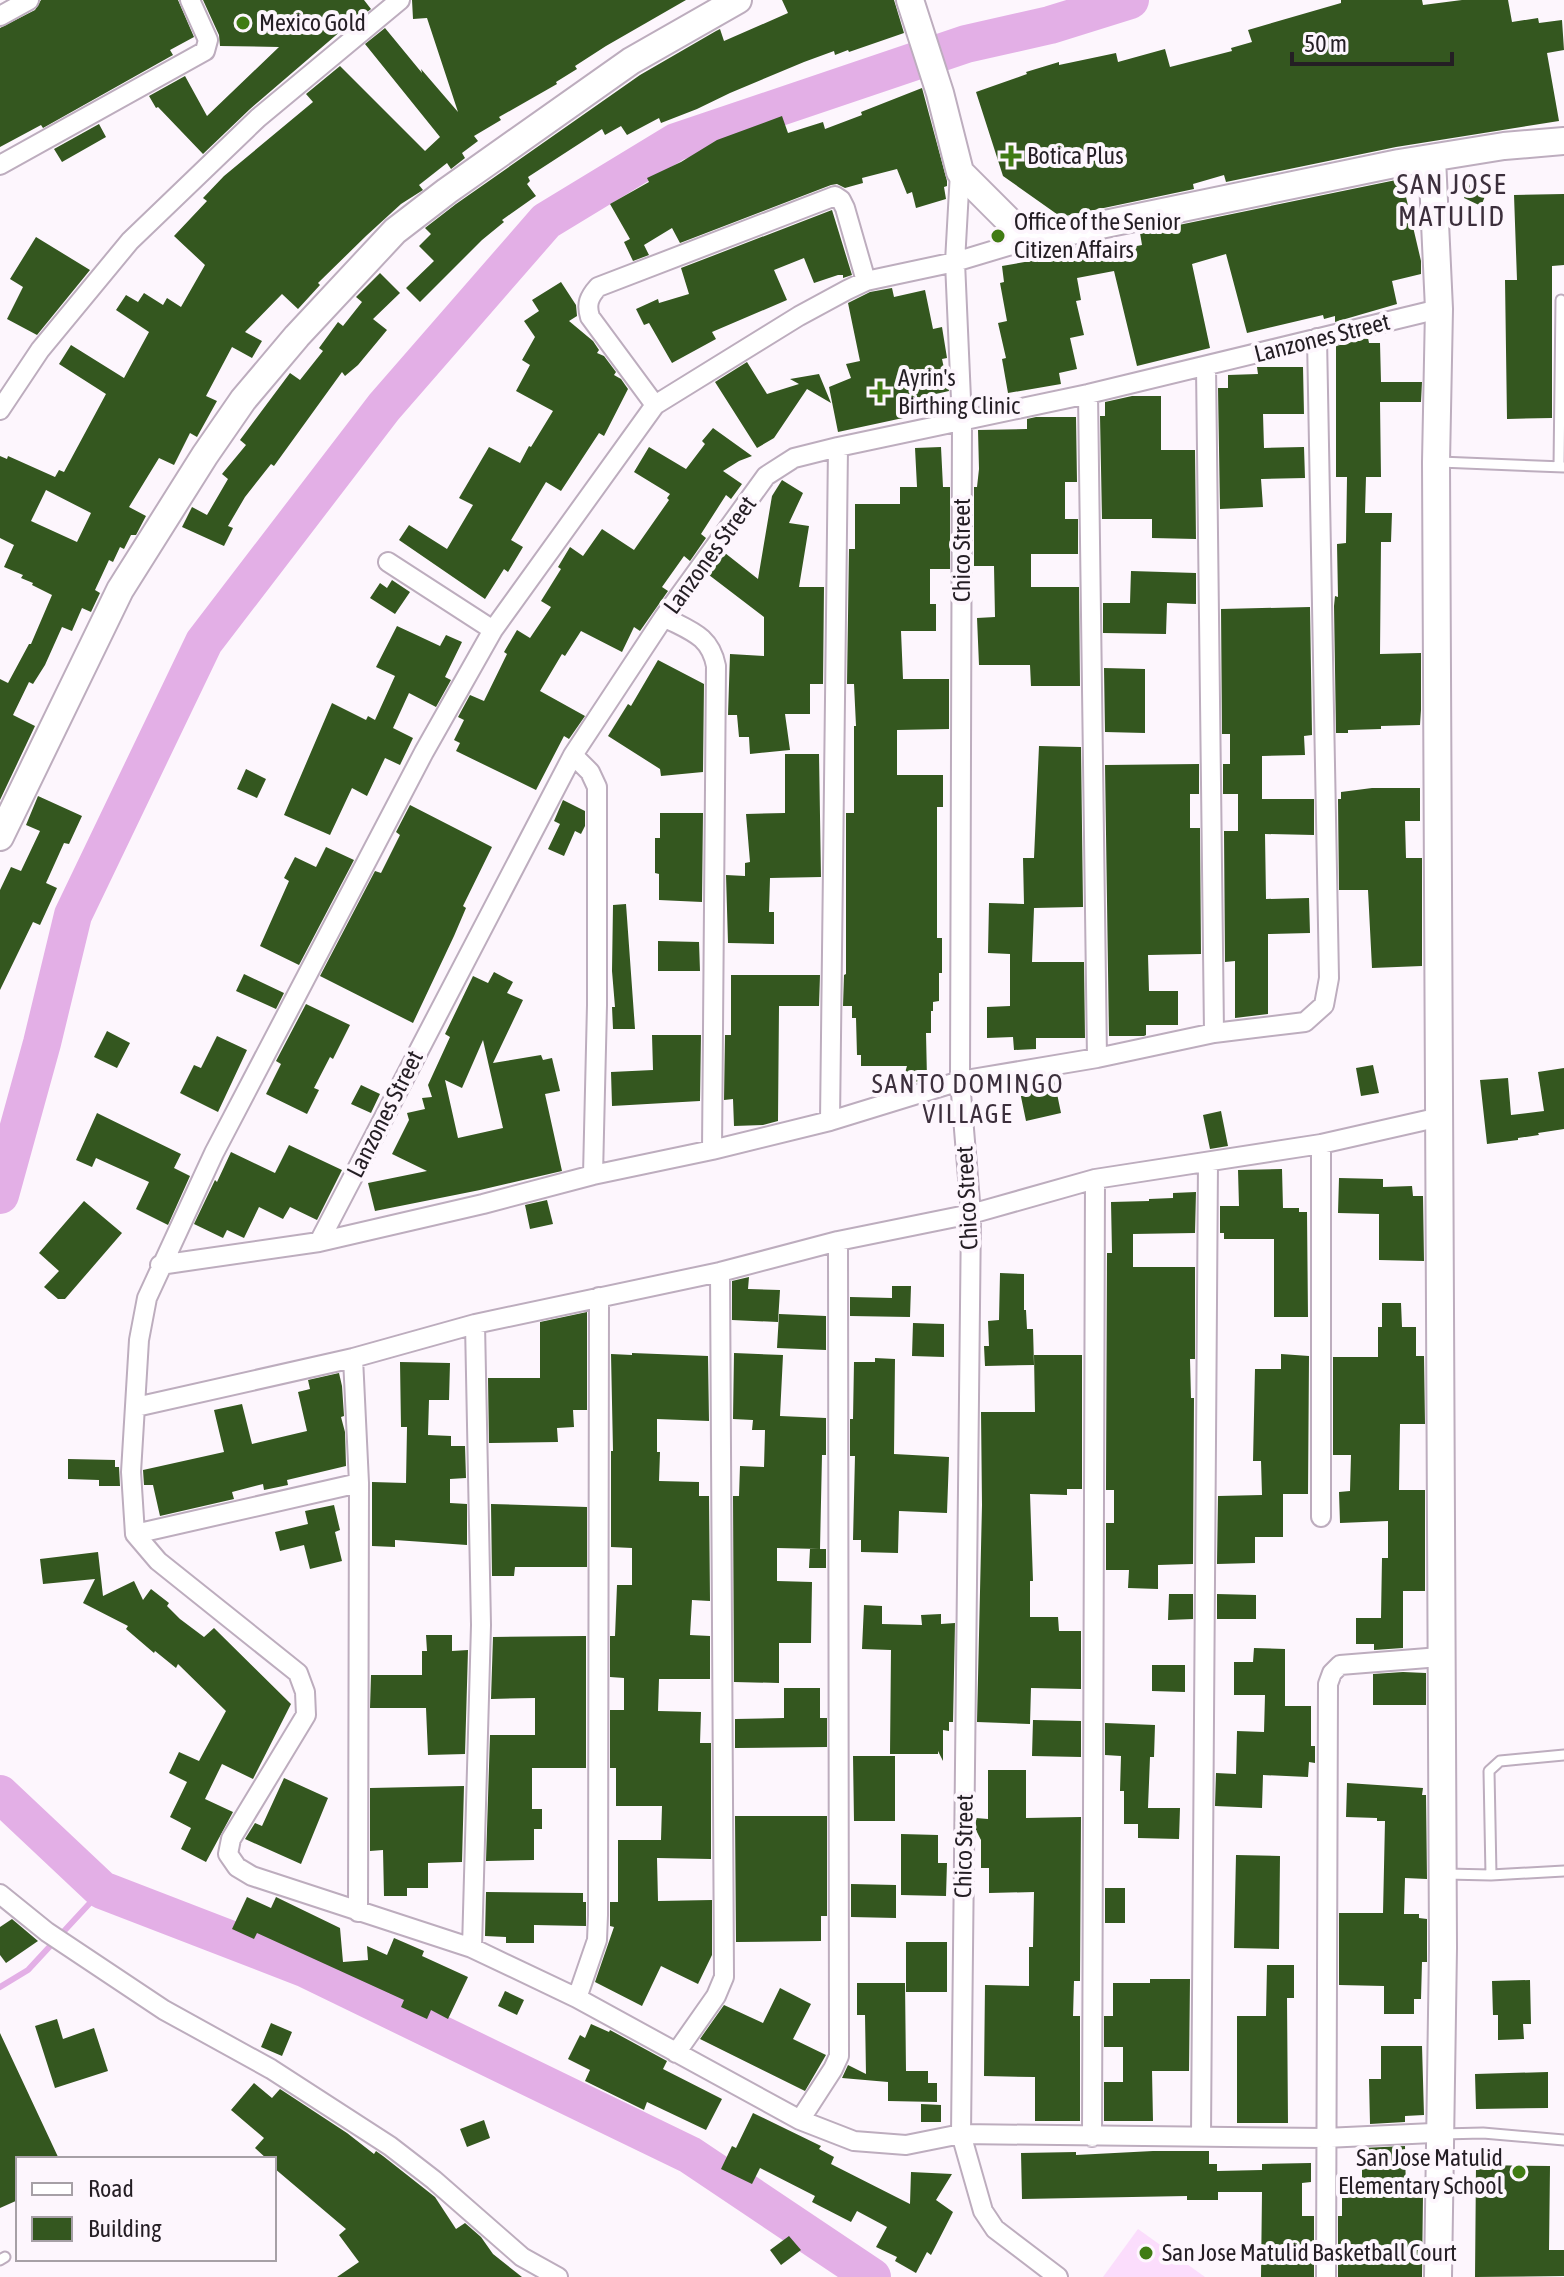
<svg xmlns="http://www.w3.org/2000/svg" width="1564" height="2277" viewBox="0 0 1564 2277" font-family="'Asap Condensed',sans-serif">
<rect width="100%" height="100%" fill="#fdf6fd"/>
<path fill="#fbddfc" d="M1138,2229L1205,2277H1103Z"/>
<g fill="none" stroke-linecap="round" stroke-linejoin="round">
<path stroke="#e3afe6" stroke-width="6" d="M0,1987L28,1970L102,1890"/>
<path stroke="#e3afe6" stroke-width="38" d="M0,1195L42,1043L73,915L204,642L384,407L546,221L676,142L966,44L1050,25L1130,0
M0,1794L102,1890L304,1968L690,2155L872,2277"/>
</g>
<path fill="#34571f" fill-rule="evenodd" d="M41,0H178L194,37L170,50L173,55L43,128L41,125L0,147V28L35,10Z
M203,0H364L371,9L350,26L349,24L250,109L203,154L158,107L156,108L149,96L185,76L207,116L279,47L220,46L219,35Z
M412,0H686L606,46L575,66L577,69L556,82L557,84L499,117L501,120L474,136L478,141L462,153L465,158L451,169L447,163L419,185L423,190L401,204L366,236L318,283L320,285L298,309L282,294L245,332L262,341L252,358L232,347L206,396L217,401L197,437L190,433L174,465L159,458L129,507L146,516L136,535H131L124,549L120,547L113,562L109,560L95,590L100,593L91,612L82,608L72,631L62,627L45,665L33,684L29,682L13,715L35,726L0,800V679L8,683L29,644H31L52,595L32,585L33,583L21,578L23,575L4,567L14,545L0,538V456L7,459L8,456L55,477L59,470L64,472L106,394L59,364L71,345L124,378L149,332L116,310L126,295L138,302L144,293L163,305L167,298L181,307L205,265L174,236L207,201L203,198L224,176L313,102L306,94L340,66L425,151L440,137L365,44L385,28L422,73L421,69L458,112L427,18L413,19ZM46,490L91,513L77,542L31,521Z
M782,0H894L904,33L849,52L848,50L835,55L834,51L804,62L730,93L697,109L661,123L659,118L627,135L621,126L605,135L602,129L528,177L530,181L527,184L536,196L502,220L504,222L482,240L420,302L406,288L434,261L419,246L431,234L425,228L456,204L640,75L716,31L720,29L724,41L788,13Z
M1341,0H1422L1423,5L1462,0H1508L1512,22L1538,18L1539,23L1562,20L1564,50L1547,53L1559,121L1396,147L1226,182L1224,175L1193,184L1194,189L1061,217L1003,176L976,92L1027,74L1026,72L1059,62V65L1116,53L1118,62L1165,49L1170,67L1232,51L1231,48L1252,42L1248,30L1341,3Z
M922,88L947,181V186L944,187L946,199L916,208L912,192L907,194L897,169L862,178L863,183L845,188L837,184L831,185L680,243L672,228L644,245L649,255L633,261L624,242L630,239L610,204L649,182L647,178L681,162L717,140L782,116L788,133L823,122L825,129L862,115L861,112Z
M99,124L106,137L62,162L54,149Z
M1474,175L1491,182L1481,206L1464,198Z
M1396,180L1399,198L1406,197L1421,261V274L1392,281L1397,304L1335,322V316L1324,319L1323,315L1247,333L1226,254L1192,264L1210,348L1137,366L1114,271L1077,278L1081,300L1076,301L1084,335L1070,338L1077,369L1059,373L1061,384L1008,393L1002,359L1006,358L998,323L1007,321L1000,283L1004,282L1002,266L1059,256L1058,250L1094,243L1096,254L1142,245L1140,233Z
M1564,194V265L1552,266V418L1507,419L1505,280H1517L1514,195Z
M832,210L852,275L843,278V275H838L814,283L804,258L774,270L787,300L712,332L716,339L672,363L649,323L644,325L636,309L658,299L659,303L689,294L681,268Z
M36,237L90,270L37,335L7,319L23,287L10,279Z
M380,273L400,293L373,319L387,330L358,365L345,376L342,372L274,466L271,464L245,497L228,526L233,528L224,546L182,527L192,507L207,515L228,479L222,474L246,445L240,440L290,373L300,380L323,351L319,348L338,322L343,326L362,302L356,297Z
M561,282L576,305L577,316L569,321L593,341L599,350L597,353L604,356L616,372L614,375L621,379L628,389L604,436L599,433L561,491L546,482L511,540L523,547L508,572L504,569L485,599L399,540L409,525L447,549L473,505L459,498L489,447L520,463L529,446L531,447L553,411L516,391L530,365L522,360L535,337L524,321L539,311L532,300Z
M892,288L894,297L925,290L933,329L942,327L947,358L942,359L949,391L900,402L903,418L838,432L829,387L851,378L846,364L860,361L848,303L870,292Z
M1368,338L1369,343H1380L1381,382H1422L1421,402H1380L1381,477H1366L1365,513H1392L1391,542H1381L1380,654L1421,653V710L1420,725L1381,726V729L1348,730V733H1336L1334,606L1335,596L1338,597L1337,544L1346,543L1347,477H1336V346Z
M747,362L767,394L799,384L790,379L819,374L831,403L807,389L774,438L757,448L715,382Z
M1257,367H1303L1304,414H1263L1264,448L1304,447L1305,478L1261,479L1263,507L1220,509L1218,388H1228V375L1258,374Z
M1132,396H1161V450H1195L1196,539L1152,538V519H1102L1100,416H1105V402Z
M1036,417H1076L1077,482H1065V519H1078V554H1031V587H1079L1080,686H1031L1030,665H979L977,618L995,617L994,566H974V487H977L979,469L978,430L1027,429V419Z
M713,428L752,456L739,461L723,471L742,484L731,499L726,495L701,534L706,538L690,561L684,556L662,587L668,591L640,631L634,627L622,652L581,631L565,656L562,654L540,691L585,716L569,739L564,736L536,790L456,751L460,743L454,740L464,720L458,717L470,695L484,701L507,654L504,652L517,630L530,638L551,607L541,601L561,569L558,567L570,547L583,556L602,529L634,550L669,500L667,498L670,494L634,472L649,447L686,469L705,444L702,441Z
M941,447L943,487H950V569H930V604H936V631H901L903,679H949V729L897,730V775H943V807H937V938H942V973H939V1001L933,1002V1011H931V1033H926L927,1079L901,1086L907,1066H861V1055H857L856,1018H852V1006H843L844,975L846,974V813H854V726H856L854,684H847L849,549H855V504H900V487H917L915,448Z
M782,480L803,493L789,523L809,526L799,587H824L823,684H810V714H785L790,750L750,754L749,737H739L737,715H728L730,654L764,656V617L709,575L725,553L758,579L772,496Z
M1131,571L1196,573V604L1167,603L1166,634L1103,633V603H1130Z
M392,580L410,592L395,614L370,598L380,583L387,588Z
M1310,607L1312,735L1304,736L1305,755L1262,756V799H1314V835L1265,834L1266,899L1309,898L1310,933L1268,934V1014L1235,1018V961L1225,962L1224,831H1238V794H1223V764H1230V734H1222L1221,609Z
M397,626L440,646L446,635L462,642L445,677L451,680L436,707L409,693L393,728L413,738L400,765L385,758L367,796L352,788L330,835L284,815L332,703L366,720L368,716L375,720L395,676L376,667Z
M658,660L704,684L703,772L661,776L660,769L608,736L628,704L631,706Z
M1104,668L1145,669V733L1105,732Z
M1039,746L1081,747L1083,907L1034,908L1032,962H1084L1085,1038H1036V1049L1014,1050L1013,1037L987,1038V1007L1010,1006V954L988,953L989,903L1024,904L1023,858H1034Z
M785,754H819L821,877L770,878L769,912H774V944L728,943L726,875L745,876V863L750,862L746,814L785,813Z
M1199,764V794H1190V828H1200L1201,954L1148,955L1149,991H1178V1025H1146V1035L1144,1036H1109L1105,765Z
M246,769L266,779L257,798L237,789Z
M1372,788H1420V821H1405L1406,858H1422V966L1372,968L1368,890H1339L1338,799H1341V792Z
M38,796L82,816L69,844L64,843L46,883L57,888L40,925L33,922L0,990V890L11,867L21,871L40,831L26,825Z
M563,800L585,811V826L581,834L575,831L564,856L548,849L560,824L554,821Z
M410,805L492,847L463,906L466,908L454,936L413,1023L320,976L375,871L381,873L400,835L396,832Z
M660,813H703L702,902L659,900V874L655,873V838H660Z
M326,847L354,860L299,965L260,946L289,881L284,878L295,857L316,867Z
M626,904L635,1029H613L612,1007H615L612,971L613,905Z
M658,941L699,942L700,971H658Z
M494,972L513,982L507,993L523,1000L493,1063L541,1055L543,1060L552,1058L560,1091L545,1094L562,1171L480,1190L375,1211L368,1183L427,1171L392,1154L409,1120L407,1113L425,1109L422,1098L432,1097L428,1085L450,1037L445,1034L473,976L488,983ZM483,1040L503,1128L458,1138L445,1080L462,1088Z
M244,974L284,993L276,1009L236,991Z
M731,975H820L819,1006H779L778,1121L763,1125L734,1126L733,1099L724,1100L725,1035H731Z
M306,1004L350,1025L333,1059L330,1057L314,1088L319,1090L307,1114L266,1094L281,1064L276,1061Z
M107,1031L130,1043L117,1068L94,1057Z
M652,1035H701L700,1101L612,1106L611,1072L653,1070Z
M217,1036L247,1050L218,1112L180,1093L194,1065L201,1068Z
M1373,1065L1379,1093L1361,1096L1356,1068Z
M1564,1068V1129L1538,1133L1539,1135L1518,1138V1140L1487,1144L1480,1080L1508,1078L1511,1115L1544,1111L1538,1072Z
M1054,1079L1061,1113L1026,1121L1019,1087Z
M361,1085L380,1094L371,1113L351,1104Z
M1221,1111L1228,1146L1210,1149L1203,1115Z
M97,1113L181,1154L174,1168L190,1176L168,1225L136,1209L149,1182L96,1158L92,1167L76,1160Z
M289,1145L342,1170L317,1220L290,1207L283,1219L259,1207L244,1238L227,1230L223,1238L194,1224L215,1180L217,1182L231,1152L275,1173Z
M1282,1169L1283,1208H1299V1212H1307L1308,1317H1274V1239H1224V1233H1220V1206H1239L1238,1170Z
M1339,1178L1383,1179V1187L1412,1186L1413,1196H1423L1424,1261L1379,1260V1214L1338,1213Z
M1196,1192L1195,1233L1133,1234V1267H1195V1359H1190L1191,1398H1194L1193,1564L1158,1565V1589L1128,1588L1129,1570H1106V1523H1114V1490H1106L1107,1253H1112L1111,1202L1149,1201V1199L1173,1198V1193Z
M547,1200L553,1224L530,1229L525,1205Z
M84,1201L122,1233L65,1299H58L44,1287L59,1271L39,1253Z
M1000,1273L1024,1274V1310H1026L1027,1329H1033L1034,1365L985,1366L984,1346H989L988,1321L999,1320Z
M749,1277L748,1289L780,1290L778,1322L732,1320V1281Z
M892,1286H911L910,1317L850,1316V1297L892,1298Z
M1382,1303H1401L1402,1327H1416V1356H1424L1425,1424H1400L1399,1490H1425V1591H1403V1648L1374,1650V1644H1356V1618H1381L1382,1558H1388V1521L1340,1523L1339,1492L1350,1491L1351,1455H1333V1357H1378V1327H1382Z
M587,1312V1410H573L574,1427L557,1428L558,1442L489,1443L488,1378H540V1322Z
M779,1314L826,1316V1350L777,1348Z
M913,1323L944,1324V1357L912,1356Z
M632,1353L708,1356L709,1421L657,1419V1452H660L659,1481L699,1482V1496H709L710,1601L692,1600L690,1635L710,1636V1679H659L658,1711L701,1712L700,1743H711V1859L657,1858L658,1901L712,1900V1955L698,1984L661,1966L642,2006L595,1982L614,1927L610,1926V1902H618V1840H661L662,1806H616V1768H610V1710H624V1678L610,1677V1636H615L617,1585H632V1548L611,1547V1451H613L611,1354L632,1355Z
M734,1353L783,1355L780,1416L826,1418V1455H822L820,1549L777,1548V1581L812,1582L811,1643H779V1683L734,1682L733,1496H739L740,1466L764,1467L765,1430H752L753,1420L733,1419Z
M1281,1354L1309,1356L1308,1494H1283V1537H1255V1563L1217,1564L1218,1496L1262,1495L1261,1461H1253L1255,1369H1281Z
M1034,1355H1082V1489H1067V1495L1030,1494L1033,1581H1030V1617H1058L1059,1631H1081V1689L1031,1688L1030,1724L977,1722L982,1505L981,1412H1035Z
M875,1358L895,1359L894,1454L949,1457L947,1513L899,1511L898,1553L861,1552V1540H853L855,1456H850V1419H853L854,1362H875Z
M400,1362L450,1363L449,1400H429L428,1435L451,1436V1446H465L466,1478L450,1479V1503L467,1504V1545L395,1540V1547L372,1546V1482L406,1483L407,1427H401Z
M339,1373L342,1386L344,1416L341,1417L345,1432L346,1466L287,1480L288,1485L264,1490L263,1484L232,1492L234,1499L160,1516L153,1485H144L143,1470L224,1452L214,1410L242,1404L252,1444L307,1431L298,1392L310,1389L308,1380Z
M68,1459L115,1460V1467H119L120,1486H99V1480L68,1479Z
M491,1504L587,1507V1567H515L514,1576H492Z
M334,1505L340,1530L335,1532L342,1561L310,1569L304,1545L280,1551L275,1532L308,1524L305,1511Z
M810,1549H826V1568H809Z
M98,1552L103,1596L134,1581L143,1600L151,1589L169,1603L167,1606L180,1619L204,1637L214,1628L291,1704L253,1779L222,1764L205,1799L233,1812L206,1862L181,1849L191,1828L170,1817L187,1782L169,1773L179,1752L199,1761L226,1711L178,1664L176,1668L155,1651L154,1653L126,1629L128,1626L83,1603L95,1579L43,1584L40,1559Z
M1169,1594H1193V1619L1168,1620Z
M1217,1594L1256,1595V1619H1217Z
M864,1605L882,1606V1624L922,1625L921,1615L941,1614V1624L955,1623L953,1722H949V1731L943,1730V1761L938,1751V1754H890L891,1650L862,1649Z
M426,1635H452V1651L468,1650L465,1754L428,1755L426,1708H370L371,1675H422V1651H427Z
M586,1636V1768H532V1809H542V1829H534V1860L486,1861L490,1735H535V1698L491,1699L493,1637Z
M1254,1648L1285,1649V1706H1311V1746H1315V1763L1309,1762L1308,1777L1263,1775L1262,1808L1215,1806L1216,1773L1236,1774L1237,1731L1264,1732L1265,1695H1234V1662H1253Z
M1152,1665H1185V1692L1152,1691Z
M1403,1672L1426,1673V1705H1373V1674Z
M784,1688H820V1718H827V1747L735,1748V1719L784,1718Z
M1033,1720L1081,1721V1757L1032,1756Z
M1105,1723L1155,1725L1154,1757H1150L1148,1808H1180L1179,1839L1138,1838V1824H1124V1791H1120L1121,1756L1105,1755Z
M853,1756H895V1821H854Z
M988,1770H1026V1818L1081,1817L1080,1981H1074L1073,2016H1080V2121H1035V2077L984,2076L985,1985L1029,1986V1947H1033L1034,1892L989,1893V1868H981V1840L976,1830V1818L988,1819Z
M284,1778L328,1798L301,1864L245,1839L255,1823L262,1826Z
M1347,1783L1423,1788L1422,1795H1426L1427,1879L1405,1878L1404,1914H1419V1918L1427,1919V1962H1422L1421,1999H1414V2014H1384V1986L1339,1985V1913H1383L1385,1821H1377V1818L1346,1817Z
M464,1786L462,1862L428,1863V1888H407V1896H384L383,1850L370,1851V1788Z
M735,1816H827V1916H821V1941L736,1942Z
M901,1834L938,1835V1863H947L946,1896L901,1895Z
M1236,1855L1280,1856L1279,1949L1234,1948Z
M851,1884L896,1885V1918L851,1917Z
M1105,1888H1125V1923H1105Z
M486,1892L583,1893V1902H586V1926L534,1925V1943H506V1937L485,1936Z
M247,1897L271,1908L276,1897L340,1928L343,1962L368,1960L367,1946L387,1955L394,1938L424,1951L422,1956L468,1977L448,2019L431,2010L427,2019L401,2007L404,2000L257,1933L254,1939L232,1929Z
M12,1919L38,1941L6,1963L0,1955V1927Z
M906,1942H947V1992H906Z
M1267,1965H1294V1998H1287L1288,2123H1237V2016H1266Z
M1150,1979H1190L1189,2071H1152L1153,2121H1104V2082H1123V2047H1104V2016H1113V1983H1150Z
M1530,1980L1531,2024H1523L1524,2039L1498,2040V2015H1493L1492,1981Z
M857,1983H905L906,2071H928V2083H937V2102L888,2101V2082L842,2078L848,2065L866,2074L865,2015H857Z
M780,1988L811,2004L793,2039L826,2055L805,2091L700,2039L724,2005L763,2023Z
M505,1991L524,2000L517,2015L498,2006Z
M57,2019L63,2039L94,2028L108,2071L55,2088L35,2026Z
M271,2023L292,2032L282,2056L261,2047Z
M591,2024L609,2032L610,2030L667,2061L663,2069L722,2099L706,2130L647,2102L644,2110L585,2081L590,2070L568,2059L580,2035L585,2038Z
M0,2033L59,2159H18V2200L0,2208Z
M1381,2046H1422L1424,2115L1405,2116V2122L1370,2124L1369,2079H1381Z
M1548,2072V2108L1476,2109L1475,2074Z
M254,2083L272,2098L280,2089L347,2133L374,2154L376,2151L383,2156L435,2197L456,2229L465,2223L481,2237L493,2254L522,2277H337L359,2262L339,2235L346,2229L274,2168V2159H267L255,2148L264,2138L231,2110Z
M921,2104L941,2105V2122H921Z
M753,2113L821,2146L819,2149L834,2157L831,2164L910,2204L911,2172L952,2174L936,2200L953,2212L931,2255L927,2252L916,2273L895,2261L897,2257L876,2247L887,2227L857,2211L851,2222L812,2202L815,2196L760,2168L752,2184L721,2169L732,2146L736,2148Z
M484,2120L490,2138L467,2147L460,2129Z
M1405,2146L1406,2194H1423L1422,2277H1338V2216H1342V2188H1362V2148Z
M1153,2151H1209V2164H1217V2171L1262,2170V2164L1311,2163V2182L1302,2183V2216H1314V2277H1261L1262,2192H1218V2200H1187V2196L1022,2199L1021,2153L1076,2152V2155Z
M1476,2165L1550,2166L1549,2250H1564V2276L1475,2277Z
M789,2236L801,2250L781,2265L770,2250Z"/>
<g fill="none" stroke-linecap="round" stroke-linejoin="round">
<g stroke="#bdadbe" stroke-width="13">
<path id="lane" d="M1440,462L1564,467
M1559,467L1561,300
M1446,1874L1491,1875L1564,1871
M1491,1875L1489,1771L1500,1761L1564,1755
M1442,2134L1483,2133L1564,2140
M0,2260L5,2257"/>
</g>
<g stroke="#bdadbe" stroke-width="22">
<path id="street" d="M0,16L29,0
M0,165L205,51L208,40L190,0
M960,172L955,262L962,422L960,1081L971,1214L961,2134L983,2211L995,2229L1058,2277
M1028,240L955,262L866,281L847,290L799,316L655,405L493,630L424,752L214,1153L147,1298L139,1340L131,1472L135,1534L158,1561L298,1673L305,1692L306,1715L231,1839L228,1854L237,1867L252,1876L472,1948L577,1998L800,2120L854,2141L906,2145L961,2134L1325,2138L1433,2133L1442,2134
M1206,367L1214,1033
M1088,394L1097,1058
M655,405L590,317C586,304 589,297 598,287L835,196L841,200L845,208L866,281
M0,410L40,350L130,241L258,118L400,0
M388,562L493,630
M664,617C690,631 710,635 716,666L712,1150
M573,755L590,772L597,787V1005L593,1175
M830,1121L838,447
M1321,1144V1517
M319,1242L573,755L664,617L766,476L794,458L838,447L1088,394L1439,309
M160,1265L319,1242L483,1204L593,1175L712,1150L830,1121L960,1081L1097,1058L1214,1033L1305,1022L1324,1005L1329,978L1317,338
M353,1358L359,1483L358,1912
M136,1407L353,1358L475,1324L720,1272L838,1241L971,1214L1095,1179L1321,1144L1440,1117
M135,1534L359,1483
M0,1894L47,1932L164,2010L271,2069L390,2146L434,2180L522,2257L558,2277
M472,1948L481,1625L475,1324
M577,1998L597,1940L598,1915L599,1297
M676,2053L716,1996L724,1977L720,1272
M800,2120L833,2069L839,2056L838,1241
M1201,2136L1208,1162
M1092,2137L1095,1179
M1326,2277L1328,1684L1332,1673L1340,1665L1440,1657"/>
</g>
<g stroke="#bdadbe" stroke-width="30">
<path id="secondary" d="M910,0L940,93L960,172L1028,240L1399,163L1504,146L1564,141
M1432,158L1439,309L1436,462L1443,1948L1438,2277
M0,837L120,590L205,455L243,400L297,336L395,231L447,191L631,61L738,0"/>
</g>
<use href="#lane" stroke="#fff" stroke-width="9"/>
<use href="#street" stroke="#fff" stroke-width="18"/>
<use href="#secondary" stroke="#fff" stroke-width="26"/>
</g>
<g fill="#407b13" stroke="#fdf6fd" stroke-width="3">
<circle cx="243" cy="23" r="8"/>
<path d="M1007 144h8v8h8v8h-8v8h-8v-8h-8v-8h8z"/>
<circle cx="998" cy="236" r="8"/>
<path d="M876 380h8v8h8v8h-8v8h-8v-8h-8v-8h8z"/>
<circle cx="1519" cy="2172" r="8"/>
<circle cx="1146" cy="2253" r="8"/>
</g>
<g text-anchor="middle" stroke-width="8" stroke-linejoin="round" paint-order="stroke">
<g font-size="24" fill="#241e24" stroke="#fdf6fd" text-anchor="start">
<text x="259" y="31">Mexico Gold</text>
<text x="1027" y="164">Botica Plus</text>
<text x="1014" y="230">Office of the Senior<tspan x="1014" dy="28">Citizen Affairs</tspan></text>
<text x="898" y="386">Ayrin's<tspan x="898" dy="28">Birthing Clinic</tspan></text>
<text x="1503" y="2166" text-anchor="end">San Jose Matulid<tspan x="1503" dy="28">Elementary School</tspan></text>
<text x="1162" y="2261">San Jose Matulid Basketball Court</text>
</g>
<g font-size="24" fill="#241e24" stroke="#fdf6fd">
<text transform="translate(1322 338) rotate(-14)" y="8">Lanzones Street</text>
<text transform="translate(962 550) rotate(-90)" y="8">Chico Street</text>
<text transform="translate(710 555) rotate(-54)" y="8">Lanzones Street</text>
<text transform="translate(385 1114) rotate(-63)" y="8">Lanzones Street</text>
<text transform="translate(967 1198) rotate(-93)" y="8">Chico Street</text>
<text transform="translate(964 1846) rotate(-89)" y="8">Chico Street</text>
</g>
<g font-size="26" letter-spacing="2" fill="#3c2f3c" stroke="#fdf6fd">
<text x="968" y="1093">SANTO DOMINGO<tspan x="968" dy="30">VILLAGE</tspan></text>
</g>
<g font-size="28" letter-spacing="2" fill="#3c2f3c" stroke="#fdf6fd">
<text x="1452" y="194">SAN JOSE<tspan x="1452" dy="32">MATULID</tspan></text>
</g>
</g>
<rect x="16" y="2157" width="260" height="104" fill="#fdf6fd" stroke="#a6a0a6" stroke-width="2"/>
<rect x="32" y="2183" width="40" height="12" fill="#ffffff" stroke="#a6a0a6" stroke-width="2"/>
<text x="88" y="2197" font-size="24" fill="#241e24">Road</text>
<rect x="32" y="2217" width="40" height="24" fill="#34571f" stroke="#a6a0a6" stroke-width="2"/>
<text x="88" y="2237" font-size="24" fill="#241e24">Building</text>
<path d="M1292 52v12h160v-12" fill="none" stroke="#241e24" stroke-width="4"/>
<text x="1304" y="52" font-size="24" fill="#241e24" stroke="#fdf6fd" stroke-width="6" paint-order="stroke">50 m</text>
</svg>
